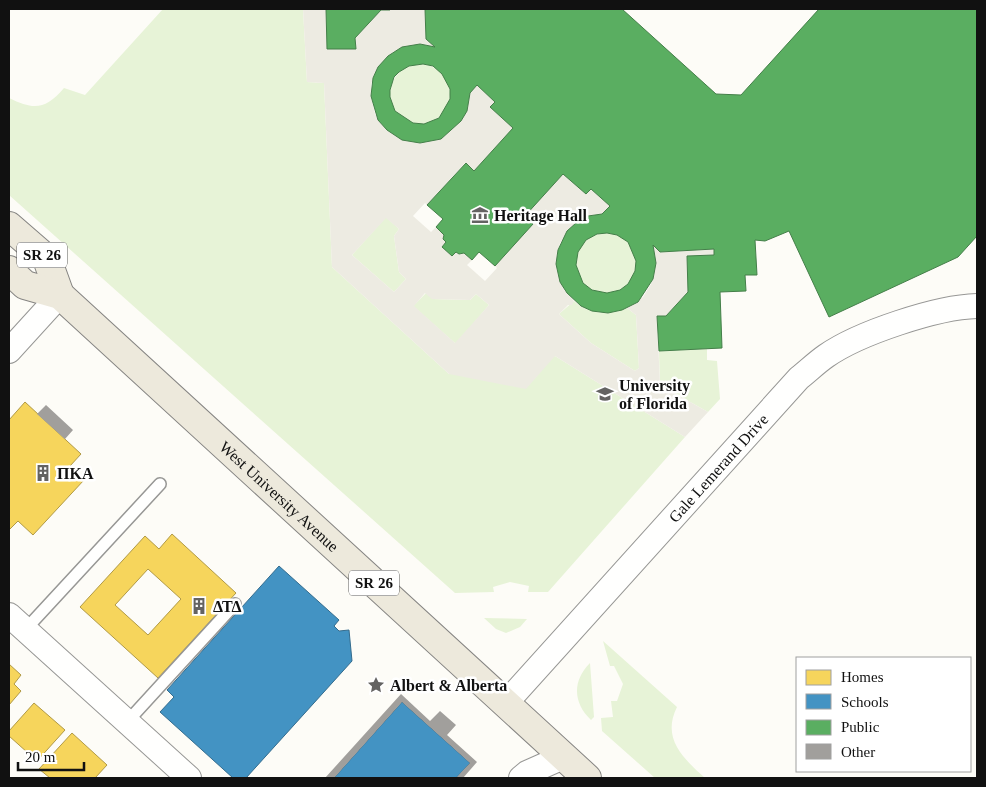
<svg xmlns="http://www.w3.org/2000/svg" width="986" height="787" viewBox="0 0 986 787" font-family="Georgia,serif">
<rect width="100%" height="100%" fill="#fdfcf7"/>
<path fill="#e7f3d7" d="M163,9H303L307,82L324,83L332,267L449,374L555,356L685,437L548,592H528L529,586L510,582L493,587L494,592L455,593L9,195V98C34,110 45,110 64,88L85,95Z
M390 94a30 30 0 1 1 60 0a30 30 0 1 1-60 0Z
M386,217L399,229L394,236L399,272L406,279L394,292L352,255Z
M576 263a30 30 0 1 1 60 0a30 30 0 1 1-60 0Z
M426,293L433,299L470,300L476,294L489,305L456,344L413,306Z
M574,301C588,314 609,316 627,308L636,315L639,368L635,371L591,343L559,314Z
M707,349V360L717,361L720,399L708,412L660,385L659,351Z
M484,618L527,619L520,627L506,633L496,629Z
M603,641L677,707C661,739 684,759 705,778H655L602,731L601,718L613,717L611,701H617L623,684L614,666H610Z
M590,663L594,717L591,720C573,703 572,681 590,663Z"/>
<path fill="#edebe2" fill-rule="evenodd" d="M303,9H326L327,49H355V38L381,10L425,9L426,39L435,47L420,44L393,52L378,67L371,84V96L375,114L382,125L397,137L420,143L445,136L461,121L467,111L470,93L477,85L495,102L490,107L513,128L474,171L465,163L427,205L425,203L413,216L431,232L436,227L444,235L446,242L442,247L452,256L456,252L459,254L464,253L472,260L467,265L485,281L497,268L495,266L532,224L524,217L563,174L586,194L591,189L610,206L602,214L588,216L576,223L560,243L557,256V269L564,290L574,301L572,305H568L559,314L591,343L635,371L639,368L636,315L627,308L643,297L651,284L656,263L653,245L660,252L714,249V255L687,256L688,292L666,316H657L660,385L708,412L685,437L555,356L526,389L449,374L332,267L324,83L307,82ZM386,218L399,229L394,236L399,272L406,279L394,292L352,255ZM425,293L432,299L470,300L476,294L489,305L455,343L414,306Z"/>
<path fill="#f6d55c" stroke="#b19a46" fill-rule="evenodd" d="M25,402L81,454L70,466L84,480L33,535L18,521L9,530V420Z
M172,534L236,593L158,678L80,607L145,536L159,549ZM148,569L181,599L148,635L115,605Z
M9,664L21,675L14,684L21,691L9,705Z
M34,703L65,730L37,761L9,736V731Z
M72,733L107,765L95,778H50L39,769Z"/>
<path fill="#4393c3" stroke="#346c8e" d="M279,566L339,620L334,626L339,631L349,630L352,661L246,778H233L160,712L174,697L167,690Z
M402,702L470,763L456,778H334Z"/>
<path fill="#5aae61" stroke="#447f49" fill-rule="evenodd" d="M326,9H390V10H381L355,38L356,49H327Z
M425,9H622L716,94L741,95L819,9H977V236L958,257L829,317L789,231L765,241L755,240L757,275H745L746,291L720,292L722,348L659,351L657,316H666L688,292L687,256L714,255V249L660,252L653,245L656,263L653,279L638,302L622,310L608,313L592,311L581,306L567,293L560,282L556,264L558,250L567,231L576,223L588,216L602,214L610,206L591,189L586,194L563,174L524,217L533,224L495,266L479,252L472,260L464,253L459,254L456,252L452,256L442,247L446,242L443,239L444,235L436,227L443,219L427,205L466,163L474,171L513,128L490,107L495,102L477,85L470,93L467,111L461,121L441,139L420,143L402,140L387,130L378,120L371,96L373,78L378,67L388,56L402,47L420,44L435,47L426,39ZM423,64L433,66L442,74L450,89V99L439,118L424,124L413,123L395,111L390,97V90L394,77L399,72L409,66ZM607,233L617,235L628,242L636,261L635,271L628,284L620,290L607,293L592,290L583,283L576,265L578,252L586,240L597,234Z"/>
<path fill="#a19f9c" d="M46,405L73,430L65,439L37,414Z
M401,694L430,721L440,711L456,725L447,735L477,762L463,778H456L470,763L402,702L334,778H325Z"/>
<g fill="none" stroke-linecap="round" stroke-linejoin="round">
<g stroke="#979795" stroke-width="14">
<path id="lane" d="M25,630L160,484
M127,722L235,604"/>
</g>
<g stroke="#979795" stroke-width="26">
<g id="street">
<path d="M9,351L60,295"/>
<path d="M9,615L189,778"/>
<path id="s1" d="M505,704L799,378C808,371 816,363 826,356C859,333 937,307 977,306"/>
<path d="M521,778L527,773L563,757"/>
</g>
</g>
<g stroke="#858482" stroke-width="30">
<g id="primary">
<path d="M9,226L47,259L60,295"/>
<path id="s2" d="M9,270L25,285L60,295L587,778"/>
</g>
</g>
<use href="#lane" stroke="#fffffe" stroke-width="11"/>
<use href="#street" stroke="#fffffe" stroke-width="24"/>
<use href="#primary" stroke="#ede9dc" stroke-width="28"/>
</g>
<defs>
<g id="museum-bare" transform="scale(1.35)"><path d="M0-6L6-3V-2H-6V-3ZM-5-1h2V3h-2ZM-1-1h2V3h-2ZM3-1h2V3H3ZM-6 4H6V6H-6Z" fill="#646362" stroke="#fff" stroke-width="2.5" paint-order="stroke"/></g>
<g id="university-bare" transform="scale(1.35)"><path d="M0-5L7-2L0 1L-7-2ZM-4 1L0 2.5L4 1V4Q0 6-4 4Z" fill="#646362" stroke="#fff" stroke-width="2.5" paint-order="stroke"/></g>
<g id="building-bare" transform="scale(1.35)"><path d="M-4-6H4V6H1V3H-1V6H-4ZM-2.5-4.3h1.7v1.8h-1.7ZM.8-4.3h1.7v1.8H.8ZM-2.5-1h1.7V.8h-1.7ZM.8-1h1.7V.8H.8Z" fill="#646362" stroke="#fff" stroke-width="2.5" paint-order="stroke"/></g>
<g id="sight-bare" transform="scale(1.35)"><path d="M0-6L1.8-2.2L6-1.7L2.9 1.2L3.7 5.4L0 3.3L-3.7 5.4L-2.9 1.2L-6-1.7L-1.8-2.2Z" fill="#646362" stroke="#fff" stroke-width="2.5" paint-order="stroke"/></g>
</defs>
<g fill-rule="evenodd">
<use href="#museum-bare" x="480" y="215"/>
<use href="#university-bare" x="605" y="394"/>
<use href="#building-bare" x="43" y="473"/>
<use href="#building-bare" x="199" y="606"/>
<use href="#sight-bare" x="376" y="685"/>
</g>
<g text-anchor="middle" stroke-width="5" stroke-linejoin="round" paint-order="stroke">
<g fill="#fff" stroke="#585858" stroke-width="1">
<rect x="17" y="242.5" width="50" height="25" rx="4"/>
<rect x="349" y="570.5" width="50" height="25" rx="4"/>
</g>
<g font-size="15" font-weight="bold" fill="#111">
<text x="42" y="260">SR 26</text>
<text x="374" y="588">SR 26</text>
</g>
<g font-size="16" font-weight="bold" fill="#111" stroke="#fff" text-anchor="start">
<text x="494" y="221">Heritage Hall</text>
<text x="619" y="391">University<tspan x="619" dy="18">of Florida</tspan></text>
<text x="57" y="479">ΠΚΑ</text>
<text x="213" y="612">ΔΤΔ</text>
<text x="390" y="691">Albert &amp; Alberta</text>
</g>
<g font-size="16" fill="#111" stroke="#fff">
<text dy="6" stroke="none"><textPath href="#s1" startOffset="318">Gale Lemerand Drive</textPath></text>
<text dy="6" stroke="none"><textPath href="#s2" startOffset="356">West University Avenue</textPath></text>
</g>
</g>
<rect width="986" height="787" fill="none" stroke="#111111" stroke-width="20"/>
<rect x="796" y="657" width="175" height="115" fill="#ffffff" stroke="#a0a0a0"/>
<rect x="806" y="670" width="25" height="15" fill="#f6d55c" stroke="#a0a0a0"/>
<text x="841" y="682" font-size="15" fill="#111111">Homes</text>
<rect x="806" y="694" width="25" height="15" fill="#4393c3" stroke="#a0a0a0"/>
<text x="841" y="707" font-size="15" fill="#111111">Schools</text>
<rect x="806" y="720" width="25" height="15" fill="#5aae61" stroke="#a0a0a0"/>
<text x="841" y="732" font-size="15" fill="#111111">Public</text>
<rect x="806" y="744" width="25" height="15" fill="#a19f9c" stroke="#a0a0a0"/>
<text x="841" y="757" font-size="15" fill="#111111">Other</text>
<path d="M18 762v8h66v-8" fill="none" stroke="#111111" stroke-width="2.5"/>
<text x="25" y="762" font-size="15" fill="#111111" stroke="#ffffff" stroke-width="4" paint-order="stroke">20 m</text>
</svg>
